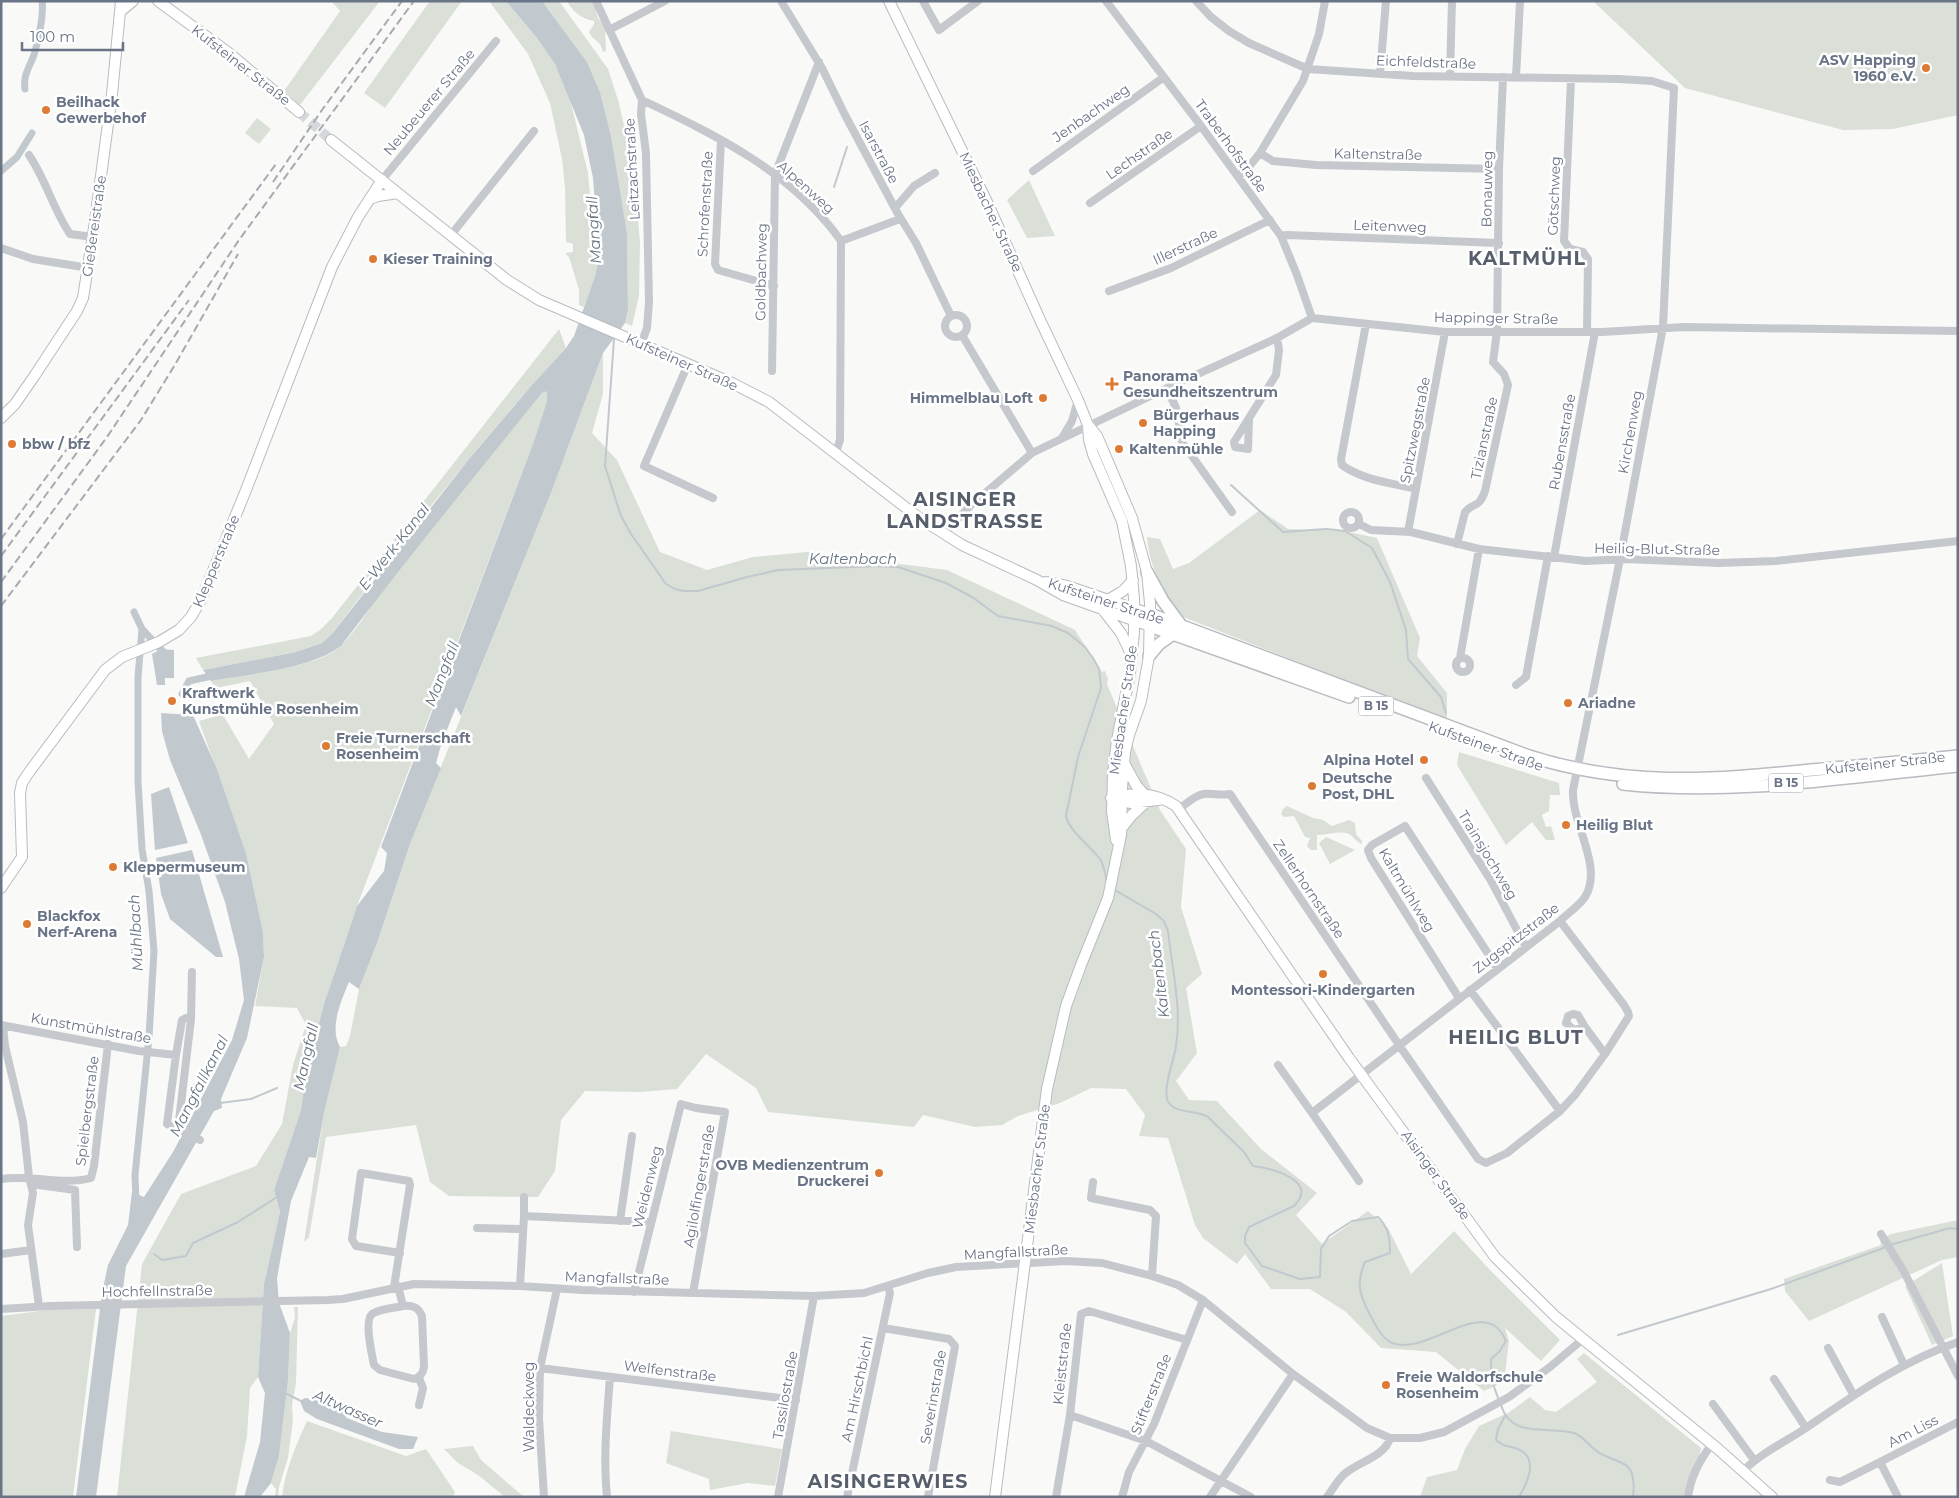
<svg xmlns="http://www.w3.org/2000/svg" width="1959" height="1498" viewBox="0 0 1959 1498" font-family="Montserrat,sans-serif">
<rect width="100%" height="100%" fill="#f9f9f7"/>
<path fill="#dae0d8" d="M331,1H380L300,105L284,91L340,11Z
M430,1H462L385,108L364,93Z
M489,1H506L537,38L555,64L570,99L588,173L591,207L590,230L594,231L595,243L590,254L599,257L595,276L584,307L579,305V290L569,257L565,253L573,252V244L566,242L565,188L562,159L550,103L528,54Z
M542,1H559L608,69L619,103L634,172L640,242L639,296L632,326L625,323L628,310L627,233L611,136L600,92L587,62Z
M567,1H593L598,18L605,26L606,51L603,52L600,44L592,37L589,32L594,24V21C582,19 573,12 567,1Z
M1593,1H1958V115L1893,129L1843,130L1685,88Z
M257,118L271,129L259,144L245,133Z
M1029,180L1055,236L1027,238L1007,200Z
M559,329L566,348C482,438 406,536 332,634L322,643L296,652L203,670L196,658L311,636L320,630L332,618Z
M603,353V394L592,433L617,460L660,552L707,570L753,557L807,552L947,570L1075,630L1102,672L1105,671L1108,679L1107,684L1160,810L1186,849L1181,907L1202,974L1186,988L1197,1053L1176,1081L1189,1100L1217,1101L1261,1149L1317,1193L1296,1215L1322,1244L1368,1211L1388,1228L1411,1274L1454,1231L1489,1269L1560,1340L1541,1361L1505,1328L1509,1341L1504,1382L1484,1391L1436,1352L1381,1348L1346,1312L1310,1289H1271L1245,1254L1237,1264L1203,1238L1195,1225L1168,1138L1139,1136L1145,1115L1126,1089L1091,1088L1060,1103L1018,1116L1002,1125L975,1127L923,1115L914,1127L768,1112L756,1088L706,1054L677,1089L640,1092L585,1091L561,1120L555,1171L538,1197L449,1196L430,1182L416,1125L326,1137L309,1237L304,1242L324,1113L340,1047L346,1046L350,1036L359,989L377,943L410,844L551,493Z
M547,390V401L534,441L357,906L324,1004L307,1067L301,1110L274,1190L280,1212L264,1284L258,1377L250,1388L247,1436L235,1497H117L142,1264L181,1194L256,1166L282,1124L293,1065L306,1025L297,1008L255,1006L264,957L263,932L246,853L199,721L214,717L219,708L249,759L274,724L250,681L216,688L211,681C243,675 307,668 333,652C350,642 369,608 382,591C434,524 488,459 542,393Z
M1260,510L1288,529L1344,531L1377,538L1420,638L1417,656L1447,693V720L1183,617C1164,596 1149,566 1147,537L1160,539L1173,569L1189,563Z
M1459,752L1559,783L1560,795H1550L1549,811L1542,815L1546,827L1551,826L1555,840H1546L1532,822L1506,845L1457,765Z
M1287,806L1313,818L1323,820L1332,826L1349,820L1355,823L1356,834L1362,841V844C1356,842 1354,837 1349,834C1339,830 1328,835 1317,835V850H1311L1307,846L1310,838L1305,837L1294,816L1284,817L1281,814L1283,809Z
M1326,837L1355,850L1330,864L1319,843Z
M1958,1220V1257L1942,1260L1809,1321L1785,1291L1784,1279L1881,1245L1880,1239L1891,1234Z
M1942,1263L1953,1336L1932,1345L1905,1286Z
M294,1307H298L296,1383L292,1405L293,1420L288,1458L279,1487L278,1497H275L276,1489L271,1483L279,1456L288,1381L290,1333L295,1318Z
M96,1309L73,1497H1V1316L48,1310Z
M1584,1353L1701,1448L1691,1497H1420L1427,1477L1457,1470L1465,1449L1479,1426L1508,1413L1530,1397L1545,1410L1556,1412L1597,1382L1577,1359Z
M307,1421L406,1456L426,1449L455,1492L453,1497H282C285,1470 296,1445 307,1421Z
M671,1431L782,1449L775,1486L748,1483L710,1490L709,1479L666,1463Z
M473,1446L481,1460L524,1497H505L478,1475L458,1463L444,1449Z"/>
<path fill="#c1c8ce" d="M506,1H542L587,62L600,92L611,136L627,233L628,310L625,323L603,353L551,493L461,716L456,707L441,745L436,763L441,768L410,844L377,943L359,989L349,982C341,1001 329,1028 340,1047L324,1113L316,1158L309,1157L291,1201L277,1278L279,1303L290,1333L288,1381L279,1456L271,1483L260,1497H244L260,1442L265,1393L258,1377L264,1284L280,1212L274,1190L301,1110L307,1067L324,1004L357,906L384,871L387,853L381,847L534,441L547,401V391L542,393C474,477 406,560 341,646C311,669 249,674 211,681L203,670L296,652L322,643L332,634L469,459L532,385L566,348L574,336L595,276L599,257L593,178L584,135L555,64L537,38Z
M161,649L174,650V678H165V685H157L152,654Z
M161,713L193,715L216,767L246,853L263,932L264,957L247,1038L221,1099L222,1108L214,1111L126,1266L96,1497H76L102,1293L108,1265L128,1225L132,1192L144,1197L173,1152L232,1040L244,1000L239,959L225,902L200,832L170,760L162,731Z
M169,787L188,843L155,850L151,794Z
M192,850L223,957H216L170,919L161,894L156,858Z
M305,1398L313,1399L338,1408L347,1418L382,1432L418,1437L413,1449H399L317,1419L304,1411L300,1401Z"/>
<g fill="none" stroke-linecap="round" stroke-linejoin="round">
<path stroke="#c1c8ce" stroke-width="2" d="M834,187L847,147
M614,339L605,466L621,516L631,534L666,584L675,589L684,591H698L747,577L778,570L878,566L898,567L946,583L972,597L998,616L1052,626L1068,633L1085,647L1093,658L1099,669L1101,688L1078,757L1066,816C1069,831 1090,846 1100,859C1104,865 1105,874 1107,882
M1231,485L1283,532L1326,529L1345,531L1372,548L1390,582L1406,630L1408,659L1441,697L1446,713
M1113,889L1156,914L1164,921L1168,931C1172,968 1182,1009 1176,1046C1174,1061 1161,1091 1169,1103C1177,1114 1197,1110 1208,1117L1244,1152L1253,1166C1270,1168 1320,1180 1294,1206L1249,1227L1245,1236V1243L1262,1266L1300,1279L1320,1277L1321,1249L1329,1236L1352,1221L1378,1217C1389,1228 1390,1238 1390,1253L1365,1262C1356,1283 1359,1293 1369,1313C1374,1322 1381,1338 1392,1343C1422,1355 1470,1309 1495,1326C1500,1329 1503,1335 1506,1341L1499,1352L1491,1359V1378L1499,1401
M220,1103L251,1099L277,1088
M1890,1245L1950,1228L1958,1229
M154,1254L162,1260L186,1256L193,1243L238,1222L277,1197
M1618,1335L1771,1289L1886,1247
M285,1393L301,1401
M1501,1405C1511,1439 1548,1426 1574,1433C1583,1436 1590,1447 1598,1452C1606,1458 1623,1461 1628,1467C1635,1474 1634,1488 1633,1497
M1505,1416L1498,1429L1496,1440C1503,1447 1510,1446 1518,1449C1539,1458 1528,1482 1519,1497"/>
<path stroke="#c1c8ce" stroke-width="7" d="M25,89C23,75 29,68 34,55C38,42 44,15 42,1
M1,171L17,157L32,133
M134,612L142,629L138,677V782L142,849L149,891L154,951L149,1037L135,1175L136,1203
M142,629L167,656
M182,694L189,681L216,675"/>
<path stroke="#d5d8db" stroke-width="10" stroke-dasharray="10 5" stroke-linecap="butt" d="M299,112L331,140"/>
<g stroke="#b8bbc1" stroke-width="12">
<path id="secondary" d="M158,1L229,53L299,112
M889,1L987,202L1041,322L1078,400L1088,425L1089,440L1093,454L1122,521L1131,566L1134,598V633L1130,673L1117,740L1113,774L1112,811L1116,840
M122,10L133,1
M331,140L507,280L539,300L732,383L769,402L918,517L962,545L1037,580L1063,595L1150,626
M370,199L378,196L398,193
M1,418L15,404L35,375L77,311L83,298L94,228L112,94L121,1
M1046,582L1067,586L1150,614
M1108,600L1123,591L1133,580
M1103,610L1121,633L1131,654
M1124,763L1136,785L1144,794
M1111,798C1134,792 1155,792 1176,806L1349,1058L1495,1257L1556,1317L1718,1449L1772,1497
M1117,800L1130,803L1159,800
M1121,829L1132,815L1146,802
M1,888L22,857L20,793L22,783L27,775L105,670L122,657L159,642L179,630L191,617L201,600L246,490L332,267L358,217L382,180
M995,1497L1047,1089L1066,1006L1081,965L1108,898L1121,835L1122,788L1125,752L1129,735L1141,701L1149,656L1150,603L1147,572L1132,518L1097,436L1088,425"/>
</g>
<g stroke="#b8bbc0" stroke-width="14">
<path id="primary" d="M1147,572L1163,601L1180,624
M1150,614L1529,756C1626,787 1712,780 1811,770C1860,766 1909,761 1958,756
M1150,626L1349,697
M1149,656L1159,644L1173,634
M1623,784C1735,796 1847,777 1958,766"/>
</g>
<path stroke="#c5c8cc" stroke-width="8" d="M596,1L642,100L641,114L646,153L649,302L647,328L641,344
M781,1L822,68L845,115L898,214L916,243L951,316
M923,1L939,30L978,1
M1106,1L1201,126L1281,236L1297,275L1312,318
M1196,1L1211,17L1229,31L1249,43L1308,69L1413,76L1619,79L1652,81L1674,88L1663,327L1620,559L1573,790C1571,824 1604,866 1585,897C1579,906 1568,913 1560,921L1312,1113L1278,1065
M609,30L665,1
M1380,74L1386,1
M1450,76L1452,1
M1516,77L1520,1
M1571,79L1564,241L1570,249L1583,252L1588,259L1587,332
M642,100C716,135 792,172 841,241L840,440L836,452
M721,140L715,264L718,270L774,286
M1260,153L1273,161L1316,165L1499,169
M29,155C46,180 53,209 70,234L93,237
M1033,171L1164,77
M1238,176L1247,169L1260,153L1303,81L1319,34L1325,1
M382,180L496,41
M1090,203L1201,126
M895,208L914,186L935,173
M451,235L534,131
M1281,236L1287,235L1499,243
M841,241L900,219
M1,248L33,259L89,268
M1109,291L1171,268L1270,220
M945 326a11 11 0 1 1 22 0a11 11 0 1 1-22 0Z
M1366,324L1341,459L1342,465C1362,480 1392,483 1416,489
M962,335L1032,453
M688,364L644,466L713,498
M772,371L775,174L819,62
M1167,388L1176,408L1182,442L1232,512
M1249,419L1248,449L1235,447L1234,442L1276,375L1279,350L1277,338
M1062,438L1072,421L1078,400
M1343 520a8 8 0 1 1 16 0a8 8 0 1 1-16 0Z
M1359,524L1371,530L1411,532L1479,549L1586,561L1626,559L1719,563L1776,561L1958,541
M1408,532L1445,332
M944,534L970,506L1032,453L1167,388L1277,338L1312,318L1445,332H1602L1684,327L1958,331
M1457,544L1465,512C1474,501 1478,510 1485,491L1508,385L1504,374L1493,362L1497,331L1499,169L1503,77
M1554,557L1595,332
M1456 665a7 7 0 1 1 14 0a7 7 0 1 1-14 0Z
M1460,658L1479,549
M1516,685L1526,677L1548,556
M1426,778L1490,879L1526,947
M1179,809C1186,804 1195,795 1204,794C1213,793 1221,796 1230,794L1399,1045L1478,1159L1486,1163L1507,1153L1560,1111L1575,1095L1605,1054L1629,1016L1628,1012L1624,1005L1560,921
M1470,990L1560,1111
M1459,998L1371,858L1368,850L1372,845L1405,826L1498,969
M1,1025L139,1051L176,1055L182,1020L186,1018L191,1019L192,972
M3,1026L5,1046L23,1122L29,1177L33,1193L28,1225L39,1306
M1585,1027L1578,1015L1573,1014L1568,1016L1566,1023L1574,1030L1585,1027L1605,1054
M176,1055L167,1124L200,1140
M1312,1113L1359,1181
M178,1129L191,1019
M1,1179C31,1174 61,1186 91,1178L94,1166L108,1044
M1093,1182L1091,1198L1150,1210L1156,1216L1152,1276
M31,1184L75,1190L77,1247
M524,1216V1197
M620,1221L632,1136
M477,1228L523,1229
M1881,1234L1903,1270L1958,1376
M1,1254L31,1250
M398,1286L403,1306C413,1305 418,1307 422,1316L424,1367C423,1373 421,1377 414,1379L380,1370L374,1365C372,1355 364,1321 372,1314C379,1309 394,1308 403,1306
M520,1286L524,1216L651,1222
M394,1287L410,1185L409,1181L361,1173L352,1239L356,1246L400,1253
M634,1292L681,1104L696,1108L725,1112L693,1293
M1,1309L51,1306L328,1300L343,1299L414,1284L520,1286L582,1290L814,1296L864,1293L928,1273L956,1267L1066,1261L1102,1263L1152,1276L1178,1285L1203,1300L1293,1374L1367,1428L1390,1438H1420L1444,1432L1509,1397L1550,1367L1583,1339
M1882,1317L1904,1365
M883,1328L949,1339L955,1346L928,1497
M1828,1348L1853,1394
M540,1368L796,1400
M1774,1379L1806,1428
M1713,1404L1754,1460
M419,1405L423,1388L419,1378
M1070,1415L1146,1441L1251,1497
M1743,1471C1761,1453 1785,1442 1806,1428C1854,1395 1902,1361 1958,1342
M1830,1480L1840,1482L1880,1462
M544,1497L539,1418L540,1368L557,1289
M607,1497C603,1457 607,1417 610,1377
M778,1497L814,1296
M847,1497L890,1293L888,1287
M1056,1497L1070,1415L1081,1314L1089,1311L1187,1340
M1122,1497L1129,1472L1154,1424L1203,1300
M1210,1497L1293,1374
M1327,1497C1333,1489 1339,1477 1347,1472C1360,1462 1386,1455 1390,1438
M1688,1497C1691,1476 1699,1462 1711,1445
M1898,1497L1880,1462L1958,1422"/>
<use href="#secondary" stroke="#fff" stroke-width="10"/>
<use href="#primary" stroke="#fff" stroke-width="11"/>
<path stroke="#a6aab1" stroke-width="2" stroke-dasharray="8 4" stroke-linecap="butt" d="M273,182L322,110L402,1
M1,539L276,164
M1,556L189,300
M1,582L107,437L239,240L414,1
M1,606L141,420L176,363L238,254"/>
</g>
<g fill="#dd7b34" stroke="#fff" stroke-width="2">
<circle cx="1926" cy="68" r="5"/>
<circle cx="46" cy="110" r="5"/>
<circle cx="373" cy="259" r="5"/>
<path d="M1109.5 376.5h5v5h5v5h-5v5h-5v-5h-5v-5h5z"/>
<circle cx="1043" cy="398" r="5"/>
<circle cx="1143" cy="423" r="5"/>
<circle cx="12" cy="444" r="5"/>
<circle cx="1119" cy="449" r="5"/>
<circle cx="172" cy="701" r="5"/>
<circle cx="1568" cy="703" r="5"/>
<circle cx="326" cy="746" r="5"/>
<circle cx="1424" cy="760" r="5"/>
<circle cx="1312" cy="786" r="5"/>
<circle cx="1566" cy="825" r="5"/>
<circle cx="113" cy="867" r="5"/>
<circle cx="27" cy="924" r="5"/>
<circle cx="1323" cy="974" r="5"/>
<circle cx="879" cy="1173" r="5"/>
<circle cx="1386" cy="1385" r="5"/>
</g>
<g text-anchor="middle" stroke-width="5" stroke-linejoin="round" paint-order="stroke">
<g fill="#fff" stroke="#979eab" stroke-width="1">
<rect x="1358.5" y="696.5" width="35" height="19" rx="4"/>
<rect x="1768.5" y="773.5" width="35" height="19" rx="4"/>
</g>
<g font-size="12" font-weight="bold" fill="#6a7487">
<text x="1376" y="710">B 15</text>
<text x="1786" y="787">B 15</text>
</g>
<g font-size="14" font-weight="bold" fill="#6a7487" stroke="#fff" text-anchor="start">
<text x="1916" y="65" text-anchor="end">ASV Happing<tspan x="1916" dy="16">1960 e.V.</tspan></text>
<text x="56" y="107">Beilhack<tspan x="56" dy="16">Gewerbehof</tspan></text>
<text x="383" y="264">Kieser Training</text>
<text x="1123" y="381">Panorama<tspan x="1123" dy="16">Gesundheitszentrum</tspan></text>
<text x="1033" y="403" text-anchor="end">Himmelblau Loft</text>
<text x="1153" y="420">Bürgerhaus<tspan x="1153" dy="16">Happing</tspan></text>
<text x="22" y="449">bbw / bfz</text>
<text x="1129" y="454">Kaltenmühle</text>
<text x="182" y="698">Kraftwerk<tspan x="182" dy="16">Kunstmühle Rosenheim</tspan></text>
<text x="1578" y="708">Ariadne</text>
<text x="336" y="743">Freie Turnerschaft<tspan x="336" dy="16">Rosenheim</tspan></text>
<text x="1414" y="765" text-anchor="end">Alpina Hotel</text>
<text x="1322" y="783">Deutsche<tspan x="1322" dy="16">Post, DHL</tspan></text>
<text x="1576" y="830">Heilig Blut</text>
<text x="123" y="872">Kleppermuseum</text>
<text x="37" y="921">Blackfox<tspan x="37" dy="16">Nerf-Arena</tspan></text>
<text x="1323" y="995" text-anchor="middle">Montessori-Kindergarten</text>
<text x="869" y="1170" text-anchor="end">OVB Medienzentrum<tspan x="869" dy="16">Druckerei</tspan></text>
<text x="1396" y="1382">Freie Waldorfschule<tspan x="1396" dy="16">Rosenheim</tspan></text>
</g>
<g font-size="14" fill="#6a7487" stroke="#fff">
<text transform="translate(1426 62) rotate(2)" y="5">Eichfeldstraße</text>
<text transform="translate(241 65) rotate(38)" y="5">Kufsteiner Straße</text>
<text transform="translate(429 102) rotate(-50)" y="5">Neubeuerer Straße</text>
<text transform="translate(1091 113) rotate(-35)" y="5">Jenbachweg</text>
<text transform="translate(1231 146) rotate(54)" y="5">Traberhofstraße</text>
<text transform="translate(879 152) rotate(62)" y="5">Isarstraße</text>
<text transform="translate(1139 154) rotate(-35)" y="5">Lechstraße</text>
<text transform="translate(1378 154) rotate(1)" y="5">Kaltenstraße</text>
<text transform="translate(632 169) rotate(-93)" y="5">Leitzachstraße</text>
<text transform="translate(806 187) rotate(42)" y="5">Alpenweg</text>
<text transform="translate(1487 189) rotate(-89)" y="5">Bonauweg</text>
<text transform="translate(1554 196) rotate(-88)" y="5">Götschweg</text>
<text transform="translate(705 204) rotate(-87)" y="5">Schrofenstraße</text>
<text transform="translate(991 212) rotate(65)" y="5">Miesbacher Straße</text>
<text transform="translate(94 226) rotate(-82)" y="5">Gießereistraße</text>
<text transform="translate(1390 226) rotate(2)" y="5">Leitenweg</text>
<text transform="translate(1185 246) rotate(-25)" y="5">Illerstraße</text>
<text transform="translate(761 272) rotate(-89)" y="5">Goldbachweg</text>
<text transform="translate(1496 318) rotate(1)" y="5">Happinger Straße</text>
<text transform="translate(682 362) rotate(24)" y="5">Kufsteiner Straße</text>
<text transform="translate(1415 430) rotate(-79)" y="5">Spitzwegstraße</text>
<text transform="translate(1630 432) rotate(-80)" y="5">Kirchenweg</text>
<text transform="translate(1484 438) rotate(-78)" y="5">Tizianstraße</text>
<text transform="translate(1562 442) rotate(-80)" y="5">Rubensstraße</text>
<text transform="translate(1657 549) rotate(1)" y="5">Heilig-Blut-Straße</text>
<text transform="translate(216 561) rotate(-67)" y="5">Klepperstraße</text>
<text transform="translate(1106 601) rotate(18)" y="5">Kufsteiner Straße</text>
<text transform="translate(1123 710) rotate(-82)" y="5">Miesbacher Straße</text>
<text transform="translate(1486 746) rotate(20)" y="5">Kufsteiner Straße</text>
<text transform="translate(1885 763) rotate(-6)" y="5">Kufsteiner Straße</text>
<text transform="translate(1488 855) rotate(59)" y="5">Trainsjochweg</text>
<text transform="translate(1309 889) rotate(56)" y="5">Zellerhornstraße</text>
<text transform="translate(1407 890) rotate(59)" y="5">Kaltmühlweg</text>
<text transform="translate(1516 938) rotate(-38)" y="5">Zugspitzstraße</text>
<text transform="translate(91 1028) rotate(10)" y="5">Kunstmühlstraße</text>
<text transform="translate(87 1111) rotate(-83)" y="5">Spielbergstraße</text>
<text transform="translate(1037 1169) rotate(-83)" y="5">Miesbacher Straße</text>
<text transform="translate(1436 1175) rotate(54)" y="5">Aisinger Straße</text>
<text transform="translate(699 1186) rotate(-80)" y="5">Agilolfingerstraße</text>
<text transform="translate(647 1187) rotate(-76)" y="5">Weidenweg</text>
<text transform="translate(1016 1252) rotate(-3)" y="5">Mangfallstraße</text>
<text transform="translate(617 1278) rotate(2)" y="5">Mangfallstraße</text>
<text transform="translate(157 1291) rotate(-1)" y="5">Hochfellnstraße</text>
<text transform="translate(1062 1364) rotate(-84)" y="5">Kleiststraße</text>
<text transform="translate(670 1371) rotate(7)" y="5">Welfenstraße</text>
<text transform="translate(857 1389) rotate(-78)" y="5">Am Hirschbichl</text>
<text transform="translate(1151 1394) rotate(-68)" y="5">Stifterstraße</text>
<text transform="translate(785 1395) rotate(-80)" y="5">Tassilostraße</text>
<text transform="translate(933 1397) rotate(-80)" y="5">Severinstraße</text>
<text transform="translate(529 1407) rotate(-90)" y="5">Waldeckweg</text>
<text transform="translate(1913 1431) rotate(-27)" y="5">Am Liss</text>
</g>
<g font-size="15" font-style="italic" fill="#667582" stroke="#fff">
<text transform="translate(594 230) rotate(-94)" y="5">Mangfall</text>
<text transform="translate(394 547) rotate(-52)" y="5">E-Werk-Kanal</text>
<text x="853" y="564">Kaltenbach</text>
<text transform="translate(442 674) rotate(-68)" y="5">Mangfall</text>
<text transform="translate(136 933) rotate(-93)" y="5">Mühlbach</text>
<text transform="translate(1159 974) rotate(-97)" y="5">Kaltenbach</text>
<text transform="translate(306 1057) rotate(-77)" y="5">Mangfall</text>
<text transform="translate(199 1086) rotate(-63)" y="5">Mangfallkanal</text>
<text transform="translate(348 1409) rotate(24)" y="5">Altwasser</text>
</g>
<g font-size="19" font-weight="bold" letter-spacing="1" fill="#575f6c" stroke="#fff">
<text x="1527" y="265">KALTMÜHL</text>
<text x="965" y="506">AISINGER<tspan x="965" dy="22">LANDSTRASSE</tspan></text>
<text x="1516" y="1044">HEILIG BLUT</text>
<text x="888" y="1488">AISINGERWIES</text>
</g>
</g>
<rect width="1959" height="1498" fill="none" stroke="#6a7487" stroke-width="5"/>
<path d="M22 42v8h101v-8" fill="none" stroke="#6a7487" stroke-width="2.5"/>
<text x="30" y="42" font-size="15" fill="#6a7487" stroke="#ffffff" stroke-width="4" paint-order="stroke">100 m</text>
</svg>
